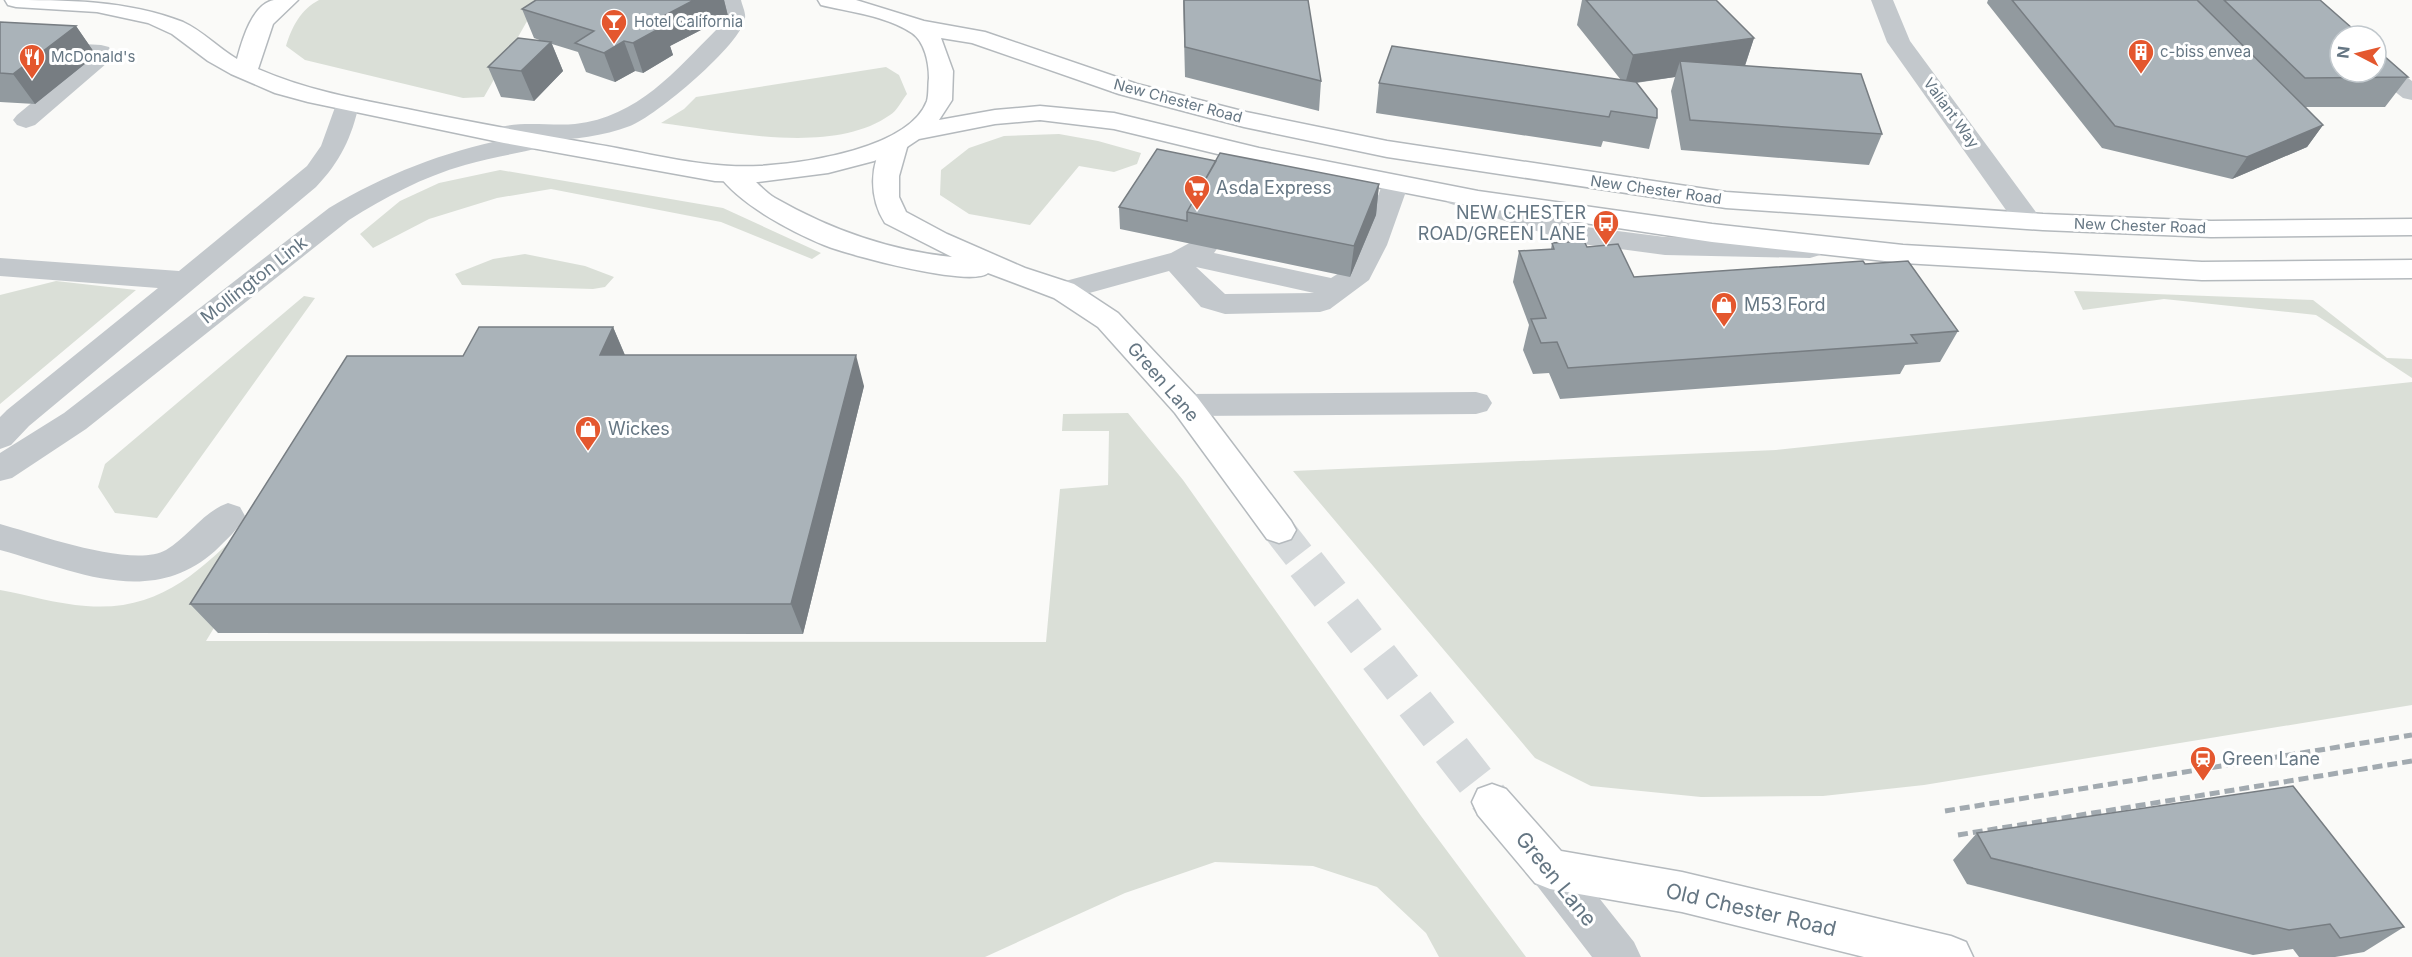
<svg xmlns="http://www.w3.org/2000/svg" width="2412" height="957" viewBox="0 0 2412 957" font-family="Inter,sans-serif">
<rect width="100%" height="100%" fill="#fafaf8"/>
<path fill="#dadfd7" d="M319,0H539L484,97L463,98L305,60L286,46C292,27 300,10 319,0Z
M886,67L899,75L907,94C902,100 897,111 890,115C832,156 727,131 661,123L684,109L696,97Z
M1059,134L1098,141L1141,153L1137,164L1114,172L1079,166L1030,225L969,214L940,195L941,170L969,148L1004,136Z
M500,170L723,208L821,253L812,259L721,222L551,189L497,198L429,219L373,248L360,234L400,201L439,183Z
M525,254L585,266L614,277L605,287L593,289L462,285L455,274L493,259Z
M56,281L136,290L0,404V295Z
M2074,291L2313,300L2387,358L2412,359V378L2316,315L2164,299L2083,310Z
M304,296L315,298L157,518L115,513L98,487L105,464Z
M2412,382V705L1924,785L1823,796L1701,797L1591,786L1535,758L1293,471L1776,450Z
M1128,413L1183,480L1421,816L1526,957H1439L1426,933L1377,887L1313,866L1215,862L1125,893L985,957H0V590C28,595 57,604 86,606C159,612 199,572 247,525L277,524L206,641L1046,642L1060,489L1108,485L1109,431H1062L1063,414Z"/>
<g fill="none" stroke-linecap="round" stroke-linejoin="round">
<path stroke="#d5d9db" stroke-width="32" stroke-dasharray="32 16" stroke-linecap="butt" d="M1279,530L1307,566"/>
<path stroke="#d5d9db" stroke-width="39" stroke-dasharray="39 20" stroke-linecap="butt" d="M1306,564L1492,802"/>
<g stroke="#b5babe" stroke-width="3">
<path id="major" d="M895,136L904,139L908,144L899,176V197L906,212L947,234L1025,268L1074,284L1118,313L1197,397L1291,521L1296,530L1291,539L1279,543L1267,539L1175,413L1098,327L1054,298L988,273C971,288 848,255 824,245C790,231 739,204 718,174L722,168C746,162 756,187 775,198C831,230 888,250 952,257L885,223C869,198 869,164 886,139Z
M1492,784L1506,789L1561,851L1682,872L1951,936L1966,942L1973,957H1864L1682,912L1550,889L1535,883L1478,815L1472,802L1478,789Z"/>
</g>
<g stroke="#b4b9bd" stroke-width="3">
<path id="highway" d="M5,0C66,0 127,0 183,22C203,31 218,48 237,59C242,41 252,4 274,0C282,0 291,0 298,0L273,24L258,69C306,90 356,99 407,109C469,122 532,133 594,144C649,153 704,169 760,166C804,163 909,149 927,101C929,94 928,85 929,78C929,63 925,42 912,33C887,16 850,12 821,5L818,0H856L924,21L985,32L1137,84L1246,112L1387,141L1726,192L2043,214L2211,221L2412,219V235L2211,237L2043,230L1726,208L1387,157L1244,127L1119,94L972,43L941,38L953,71L952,100L939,120L995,110L1040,106L1114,113L1259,148L1478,191L1712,224L1903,245L2202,262L2412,260V278L2202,280L1903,263L1712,242L1478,207L1259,164L1114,129L1040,120L995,124L919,139L907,147L874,161L828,173L758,182L715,181L504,143L308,102L275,93L231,74L208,61L172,34L148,23L97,12L16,7L8,5Z"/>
</g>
<path fill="#c3c8cc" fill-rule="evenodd" d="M719,0H741C742,5 746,13 745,18C743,43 655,117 630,126C603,136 574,140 545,140L542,147C517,154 491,157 465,165C423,177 385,197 349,220L86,429L12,478L0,481V453L64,413L329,208C386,174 443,152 507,139L501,137L497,132L501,127C524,121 551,126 575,124C638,117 675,71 717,29L723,18Z
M1871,0H1893L1910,41L2038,215L2042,221L2038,227L2028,229L2018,227L1887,42Z
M0,39L101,45L109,47L114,57L35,125L26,128L17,125L13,120L17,115L86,58L0,53Z
M2376,58L2384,60L2412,81V100L2403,98L2370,72H2376Z
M347,97L356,99L359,104C352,137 340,162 316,187L29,426L11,445L0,449V417L7,410L158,288L0,276V258L179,271L307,166L321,146L338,99Z
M1396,175L1405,177L1409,183L1387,245L1369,280L1330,309L1320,312L1225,314L1201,307L1169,271L1064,300L1054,298L1050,291L1054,284L1171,253L1195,240L1205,237L1215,240L1219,246L1214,253L1331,278L1349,267L1357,251L1310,241L1306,235L1310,229L1320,226L1363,234L1383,183L1387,177ZM1196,267L1314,293L1225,294Z
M1457,189L1578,226L1665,237L1810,240L1820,243L1824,249L1820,255L1810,258L1665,255L1575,243L1448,203L1444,197L1448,191Z
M1476,392L1487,395L1492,403L1487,411L1476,414L1186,416L1175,413L1170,405L1175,397L1186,394Z
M228,503L240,507L245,516C238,530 226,540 215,551C150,609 73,570 0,550V524C37,534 133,569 166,550C188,537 204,511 228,503Z
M1550,849L1565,855L1634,942L1641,957H1592L1535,883L1529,869L1535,855Z"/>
<use href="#major" fill="#fff" fill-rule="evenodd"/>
<use href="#highway" fill="#fff" fill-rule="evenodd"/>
<path stroke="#a2aab0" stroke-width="5" stroke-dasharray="10 5" stroke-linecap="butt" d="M1945,811L2412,735
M1958,835L2412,761"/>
</g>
<path fill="#929a9f" d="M536,0H724L728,16L670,46L673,55L643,73L635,71L615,82L586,72L578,52L552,44L563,71L534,101L501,97L488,67L542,41L534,38L522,9Z
M1183,0L1321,81L1319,111L1185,77Z
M1582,0H1586L1754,38L1745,66L1882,134L1869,165L1681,150L1671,91L1675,77L1636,83L1657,118L1649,149L1603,141L1601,147L1376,113L1379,83L1621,80L1577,25Z
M1988,0H2320L2408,77L2385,107H2306L2323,125L2307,147L2232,179L2102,148L1987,3Z
M0,22L76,26L96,55L35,104L0,102Z
M1216,161L1379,184L1376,215L1350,277L1120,229L1119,207Z
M1552,243L1587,247L1634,277L1865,264L1958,331L1940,362L1905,365L1900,374L1560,399L1549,373L1533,374L1523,350L1529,325L1513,282L1519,251L1551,249Z
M613,327L625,355L864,386L803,634L218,633L190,604L463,356Z
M1977,833L2404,927L2364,952L2335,957H2299L2293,949L2253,955L1967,884L1953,860Z"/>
<path fill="#777d82" d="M694,0H724L728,16L670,46L673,55L643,73L633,43L652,22Z
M76,26L96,55L35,104L13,74Z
M1754,38L1744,68L1680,61L1675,77L1625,84L1633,55Z
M624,41L635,71L615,82L604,53Z
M551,42L563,71L534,101L521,71Z
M2323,125L2307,147L2232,179L2247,157Z
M1379,184L1376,215L1350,277L1354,246Z
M613,327L626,358L600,355Z
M856,355L864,386L803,634L791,604Z"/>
<path fill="#aab3b9" stroke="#777d82" stroke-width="1.5" d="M536,0H694L652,22L664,26L633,43L624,41L604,53L575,43L594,31L522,9Z
M1184,0H1308L1321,81L1185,47Z
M1586,0H1716L1754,38L1633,55Z
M2012,0H2197L2323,125L2247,157L2115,126Z
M2224,0H2320L2361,36H2340V72H2376V49L2408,77L2305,78Z
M0,22L76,26L13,74L0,73Z
M518,38L551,42L521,71L488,67Z
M1392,46L1636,82L1657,109V118L1611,111L1609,117L1379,83Z
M1680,61L1861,74L1882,134L1690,120Z
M1157,149L1216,161L1187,212V221L1119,207Z
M1220,153L1379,184L1354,246L1187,212Z
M1584,241L1587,247L1618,244L1634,277L1863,261L1865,264L1908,261L1958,331L1911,335L1917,343L1568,368L1557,342L1541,343L1531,319L1546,318L1519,251L1554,249L1552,243Z
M479,327H613L600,355H856L791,604H190L347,356H463Z
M2293,786L2404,927L2340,938L2330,924L2289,930L1991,858L1977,833Z"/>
<defs>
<g id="bar-pin" transform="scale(1.35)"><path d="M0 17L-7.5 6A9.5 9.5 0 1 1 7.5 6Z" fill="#e4572e" stroke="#fff"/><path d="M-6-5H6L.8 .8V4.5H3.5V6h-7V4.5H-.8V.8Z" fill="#fff"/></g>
<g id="building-pin" transform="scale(1.35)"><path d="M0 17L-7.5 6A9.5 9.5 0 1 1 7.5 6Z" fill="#e4572e" stroke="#fff"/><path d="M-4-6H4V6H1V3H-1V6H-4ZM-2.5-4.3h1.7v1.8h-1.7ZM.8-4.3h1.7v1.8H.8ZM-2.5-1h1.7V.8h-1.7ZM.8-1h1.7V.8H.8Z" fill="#fff"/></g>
<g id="restaurant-pin" transform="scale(1.35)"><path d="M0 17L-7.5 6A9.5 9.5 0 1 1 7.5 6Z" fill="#e4572e" stroke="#fff"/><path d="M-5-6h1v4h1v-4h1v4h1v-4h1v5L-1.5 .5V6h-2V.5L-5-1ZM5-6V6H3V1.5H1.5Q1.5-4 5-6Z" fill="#fff"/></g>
<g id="supermarket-pin" transform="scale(1.35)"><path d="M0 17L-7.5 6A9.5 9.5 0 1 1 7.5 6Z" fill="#e4572e" stroke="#fff"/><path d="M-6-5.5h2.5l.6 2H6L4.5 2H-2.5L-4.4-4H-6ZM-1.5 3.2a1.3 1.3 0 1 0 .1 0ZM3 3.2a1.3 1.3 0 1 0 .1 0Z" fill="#fff"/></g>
<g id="bus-pin" transform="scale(1.35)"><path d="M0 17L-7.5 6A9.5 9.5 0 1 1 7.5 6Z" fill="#e4572e" stroke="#fff"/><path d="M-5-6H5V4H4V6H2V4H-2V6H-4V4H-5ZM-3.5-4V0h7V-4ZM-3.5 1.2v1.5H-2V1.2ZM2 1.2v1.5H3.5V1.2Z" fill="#fff"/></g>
<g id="shop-pin" transform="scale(1.35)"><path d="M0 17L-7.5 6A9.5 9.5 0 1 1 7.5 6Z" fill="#e4572e" stroke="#fff"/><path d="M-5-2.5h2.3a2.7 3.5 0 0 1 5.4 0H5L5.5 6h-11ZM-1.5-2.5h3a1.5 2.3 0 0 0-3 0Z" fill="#fff"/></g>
<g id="station-pin" transform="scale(1.35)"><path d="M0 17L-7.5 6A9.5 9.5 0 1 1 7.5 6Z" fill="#e4572e" stroke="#fff"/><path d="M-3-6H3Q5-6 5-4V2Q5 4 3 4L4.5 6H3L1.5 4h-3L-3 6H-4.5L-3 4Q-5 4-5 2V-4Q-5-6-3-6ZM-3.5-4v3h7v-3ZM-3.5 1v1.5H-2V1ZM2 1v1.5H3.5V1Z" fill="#fff"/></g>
</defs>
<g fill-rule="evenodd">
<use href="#bar-pin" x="614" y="22"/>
<use href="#building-pin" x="2141" y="52"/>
<use href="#restaurant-pin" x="32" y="57"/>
<use href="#supermarket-pin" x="1197" y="188"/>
<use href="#bus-pin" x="1606" y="223"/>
<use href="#shop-pin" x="1724" y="305"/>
<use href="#shop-pin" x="588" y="429"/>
<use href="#station-pin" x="2203" y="759"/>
</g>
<g text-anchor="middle" stroke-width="6" stroke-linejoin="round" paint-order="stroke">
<g font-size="15" fill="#657683" stroke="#fff" text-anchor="start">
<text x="634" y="27">Hotel California</text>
<text x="2160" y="57">c-biss envea</text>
<text x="51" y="62">McDonald's</text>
</g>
<g font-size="15" fill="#657683" stroke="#fff">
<text transform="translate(1178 101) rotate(15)" y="5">New Chester Road</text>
<text transform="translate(1951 113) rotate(54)" y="5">Valiant Way</text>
<text transform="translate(1656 190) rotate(8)" y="5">New Chester Road</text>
<text transform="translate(2140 226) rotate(2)" y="5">New Chester Road</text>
</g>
<g font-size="18" fill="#657683" stroke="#fff" text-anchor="start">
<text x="1216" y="194">Asda Express</text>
<text x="1586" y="219" text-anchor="end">NEW CHESTER<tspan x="1586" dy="21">ROAD/GREEN LANE</tspan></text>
<text x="1744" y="311">M53 Ford</text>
<text x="608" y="435">Wickes</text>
<text x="2222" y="765">Green Lane</text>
</g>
<g font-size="18" fill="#657683" stroke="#fff">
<text transform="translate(254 280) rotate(-38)" y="6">Mollington Link</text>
<text transform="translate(1163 382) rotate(49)" y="6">Green Lane</text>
</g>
<g font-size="21" fill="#657683" stroke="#fff">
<text transform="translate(1556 879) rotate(51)" y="7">Green Lane</text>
<text transform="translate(1751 910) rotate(13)" y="7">Old Chester Road</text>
</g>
</g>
<g transform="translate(2358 54) rotate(277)"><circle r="28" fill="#ffffff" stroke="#c1c8cd" stroke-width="1.5"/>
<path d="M0-4.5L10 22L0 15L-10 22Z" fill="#e4572e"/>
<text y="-9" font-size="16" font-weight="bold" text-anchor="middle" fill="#657683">N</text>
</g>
</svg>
